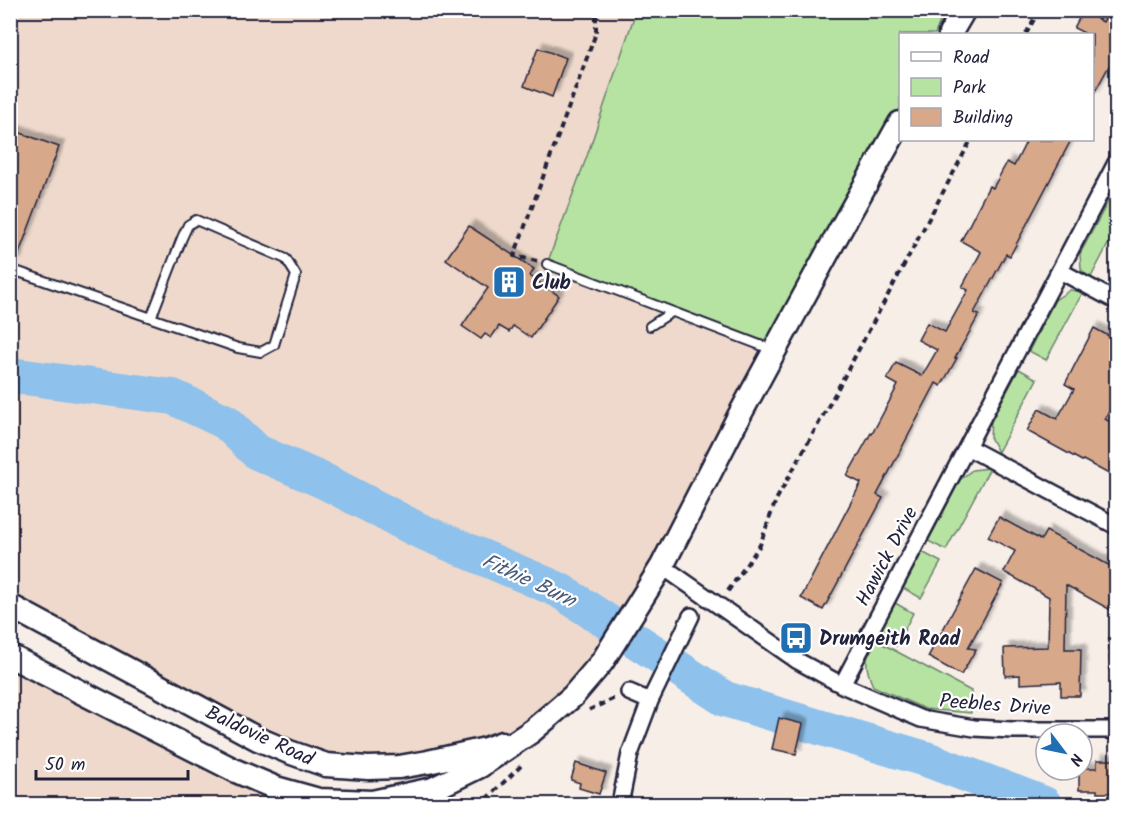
<svg xmlns="http://www.w3.org/2000/svg" width="1127" height="815" viewBox="0 0 1127 815" font-family="Kalam,sans-serif">
<defs>
<filter id="shadow"><feDropShadow dx="5.5" dy="-5.5" stdDeviation="1.5" flood-color="#0004"/></filter>
</defs>
<rect width="100%" height="100%" fill="#f7eee8"/>
<filter id="ink" filterUnits="userSpaceOnUse"><feTurbulence type="fractalNoise" baseFrequency=".0167" numOctaves="2"/><feDisplacementMap in="SourceGraphic" scale="12" xChannelSelector="R" yChannelSelector="G"/><feConvolveMatrix kernelMatrix="1 2 1 2 8 2 1 2 1" color-interpolation-filters="sRGB"/></filter>
<g filter="url(#ink)">
<path fill="#eed9cc" d="M10,11H964L950,34H900L738,418L573,696L486,749L326,765L11,606Z
M10,656L319,800L433,789L439,804H11Z"/>
<path fill="#b6e3a1" stroke="#6c826e" stroke-width="1.5" d="M636,11H944L935,34H900V122L775,350L547,264L587,156Z
M1111,196L1116,199V229L1090,279L1081,269L1080,254Z
M1070,290L1083,292L1046,360L1029,351L1055,300Z
M1019,369L1037,379L998,452L990,437L991,421Z
M990,468L946,550L928,541L960,480L972,470Z
M922,552L941,562L921,598L903,588Z
M895,603L913,613L896,646L877,636Z
M875,640L971,691V713L925,709L873,686C864,665 865,659 875,640Z"/>
<g fill="none" stroke-linecap="round" stroke-linejoin="round">
<path stroke="#8ec1eb" stroke-width="36" d="M10,375L173,397L226,422L257,452L326,482L416,529L559,590L725,699L929,760L1044,804"/>
</g>
<path fill="#d8a88b" stroke="#22223b" stroke-width="1.5" filter="url(#shadow)" d="M1110,10H1116V53L1092,97V34H1086L1074,28L1083,11L1103,22Z
M538,48L566,58L552,97L524,86Z
M10,129L59,147L15,264L10,263Z
M1027,140H1071L1010,256L1006,254L974,313L979,315L955,358H957L941,386L936,383L877,495L883,498L823,610L801,598L861,483L847,476L871,433L872,434L898,385L887,379L896,363L922,376L937,350L918,340L927,323L945,332L968,290L962,287L981,252L961,241L989,186L993,188L1007,162L1014,166Z
M469,226L534,269L530,276L559,296L531,338L513,326L509,332L499,326L491,338L485,334L481,339L462,326L488,288L446,259Z
M1094,328L1116,340V399L1105,419L1112,423L1110,426L1116,430V478L1083,460L1082,461L1027,431L1039,409L1057,419L1074,389L1065,384Z
M999,517L1041,540L1046,531L1116,569V613L1066,585L1065,649H1081L1080,696H1061V682L1020,684V675L1005,676L1004,648L1048,647L1049,597L1004,572L1015,551L988,537Z
M976,569L1003,583L968,648L976,649L961,675L928,657Z
M779,718L803,724L796,754L772,749Z
M1097,760H1116V793H1097V790H1079V770H1082V768H1097Z
M576,763L606,773L599,794L579,788L580,783L571,780Z"/>
<g fill="none" stroke-linecap="round" stroke-linejoin="round">
<g stroke="#22223b" stroke-width="12">
<path id="service" d="M547,264L773,350
M10,269L238,348L261,352L274,345L296,275L286,259L196,220L188,225L182,238L151,318
M650,326L672,312"/>
</g>
<g stroke="#22223b" stroke-width="20">
<path id="minor" d="M1060,271L1116,301
M967,447L1116,526
M662,566L798,661L842,685L921,719L974,728L1012,730H1116
M842,685L1116,163
M629,692L650,701
M620,804L630,754L650,701L691,616"/>
</g>
<g stroke="#22223b" stroke-width="27">
<path id="secondary" d="M950,34L964,10
M10,606L258,739L289,752L326,765L368,768L399,767L428,762L486,749L502,743
M10,656L236,771L276,788L319,800L372,802L433,789L480,766L532,731L573,696L602,662L662,566L738,418L834,241L900,123"/>
</g>
<path stroke="#22223b" stroke-width="4" stroke-dasharray="6 4.5" stroke-linecap="butt" d="M1026,34L1039,10
M537,261L514,256L596,33V15L589,10
M728,591L760,545L776,500L830,403L971,140
M589,710L615,698
M1113,714L1110,639L1116,628
M477,804L486,799L523,764"/>
<use href="#service" stroke="#fff" stroke-width="8"/>
<use href="#minor" stroke="#fff" stroke-width="15"/>
<use href="#secondary" stroke="#fff" stroke-width="22"/>
</g>
</g>
<defs>
<g id="building-square" transform="scale(1.725)"><rect x="-9" y="-9" width="18" height="18" rx="4" fill="#1f6fb2" stroke="#fff"/><path d="M-4-6H4V6H1V3H-1V6H-4ZM-2.5-4.3h1.7v1.8h-1.7ZM.8-4.3h1.7v1.8H.8ZM-2.5-1h1.7V.8h-1.7ZM.8-1h1.7V.8H.8Z" fill="#fff"/></g>
<g id="bus-square" transform="scale(1.725)"><rect x="-9" y="-9" width="18" height="18" rx="4" fill="#1f6fb2" stroke="#fff"/><path d="M-5-6H5V4H4V6H2V4H-2V6H-4V4H-5ZM-3.5-4V0h7V-4ZM-3.5 1.2v1.5H-2V1.2ZM2 1.2v1.5H3.5V1.2Z" fill="#fff"/></g>
</defs>
<g fill-rule="evenodd">
<use href="#building-square" x="509" y="282"/>
<use href="#bus-square" x="796" y="638"/>
</g>
<g text-anchor="middle" stroke-width="4.5" stroke-linejoin="round" paint-order="stroke">
<g font-size="20" font-weight="bold" fill="#22223b" stroke="#fff" text-anchor="start">
<text x="532" y="289">Club</text>
<text x="819" y="645">Drumgeith Road</text>
</g>
<g font-size="20" fill="#22223b" stroke="#fff">
<text transform="translate(886 556) rotate(-62)" y="7">Hawick Drive</text>
<text transform="translate(995 704) rotate(4)" y="7">Peebles Drive</text>
<text transform="translate(260 735) rotate(25)" y="7">Baldovie Road</text>
</g>
<g font-size="21" font-style="italic" fill="#485a79" stroke="#fff">
<text transform="translate(529 580) rotate(25)" y="7">Fithie Burn</text>
</g>
</g>
<rect width="1127" height="815" fill="none" stroke="#fff" stroke-width="36"/>
<rect x="18" y="18" width="1091" height="779" fill="none" stroke="#22223b" stroke-width="2" filter="url(#ink)"/>
<rect x="899" y="33" width="195" height="108" fill="#ffffff" stroke="#a7a7b1" stroke-width="1.5"/>
<rect x="911" y="52" width="30" height="9" fill="#ffffff" stroke="#a7a7b1" stroke-width="1.5"/>
<text x="953" y="63" font-size="18" fill="#22223b">Road</text>
<rect x="911" y="78" width="30" height="18" fill="#b6e3a1" stroke="#a7a7b1" stroke-width="1.5"/>
<text x="953" y="93" font-size="18" fill="#22223b">Park</text>
<rect x="911" y="108" width="30" height="18" fill="#d8a88b" stroke="#a7a7b1" stroke-width="1.5"/>
<text x="953" y="123" font-size="18" fill="#22223b">Building</text>
<g transform="translate(1064 752) rotate(122)"><circle r="28" fill="#ffffff" stroke="#a7a7b1" stroke-width="1.5"/>
<path d="M0-4.5L10 22L0 15L-10 22Z" fill="#1f6fb2"/>
<text y="-9" font-size="16" font-weight="bold" text-anchor="middle" fill="#22223b">N</text>
</g>
<path d="M36 770v9h152v-9" fill="none" stroke="#22223b" stroke-width="3"/>
<text x="45" y="770" font-size="18" fill="#22223b" stroke="#ffffff" stroke-width="4.5" paint-order="stroke">50 m</text>
</svg>
